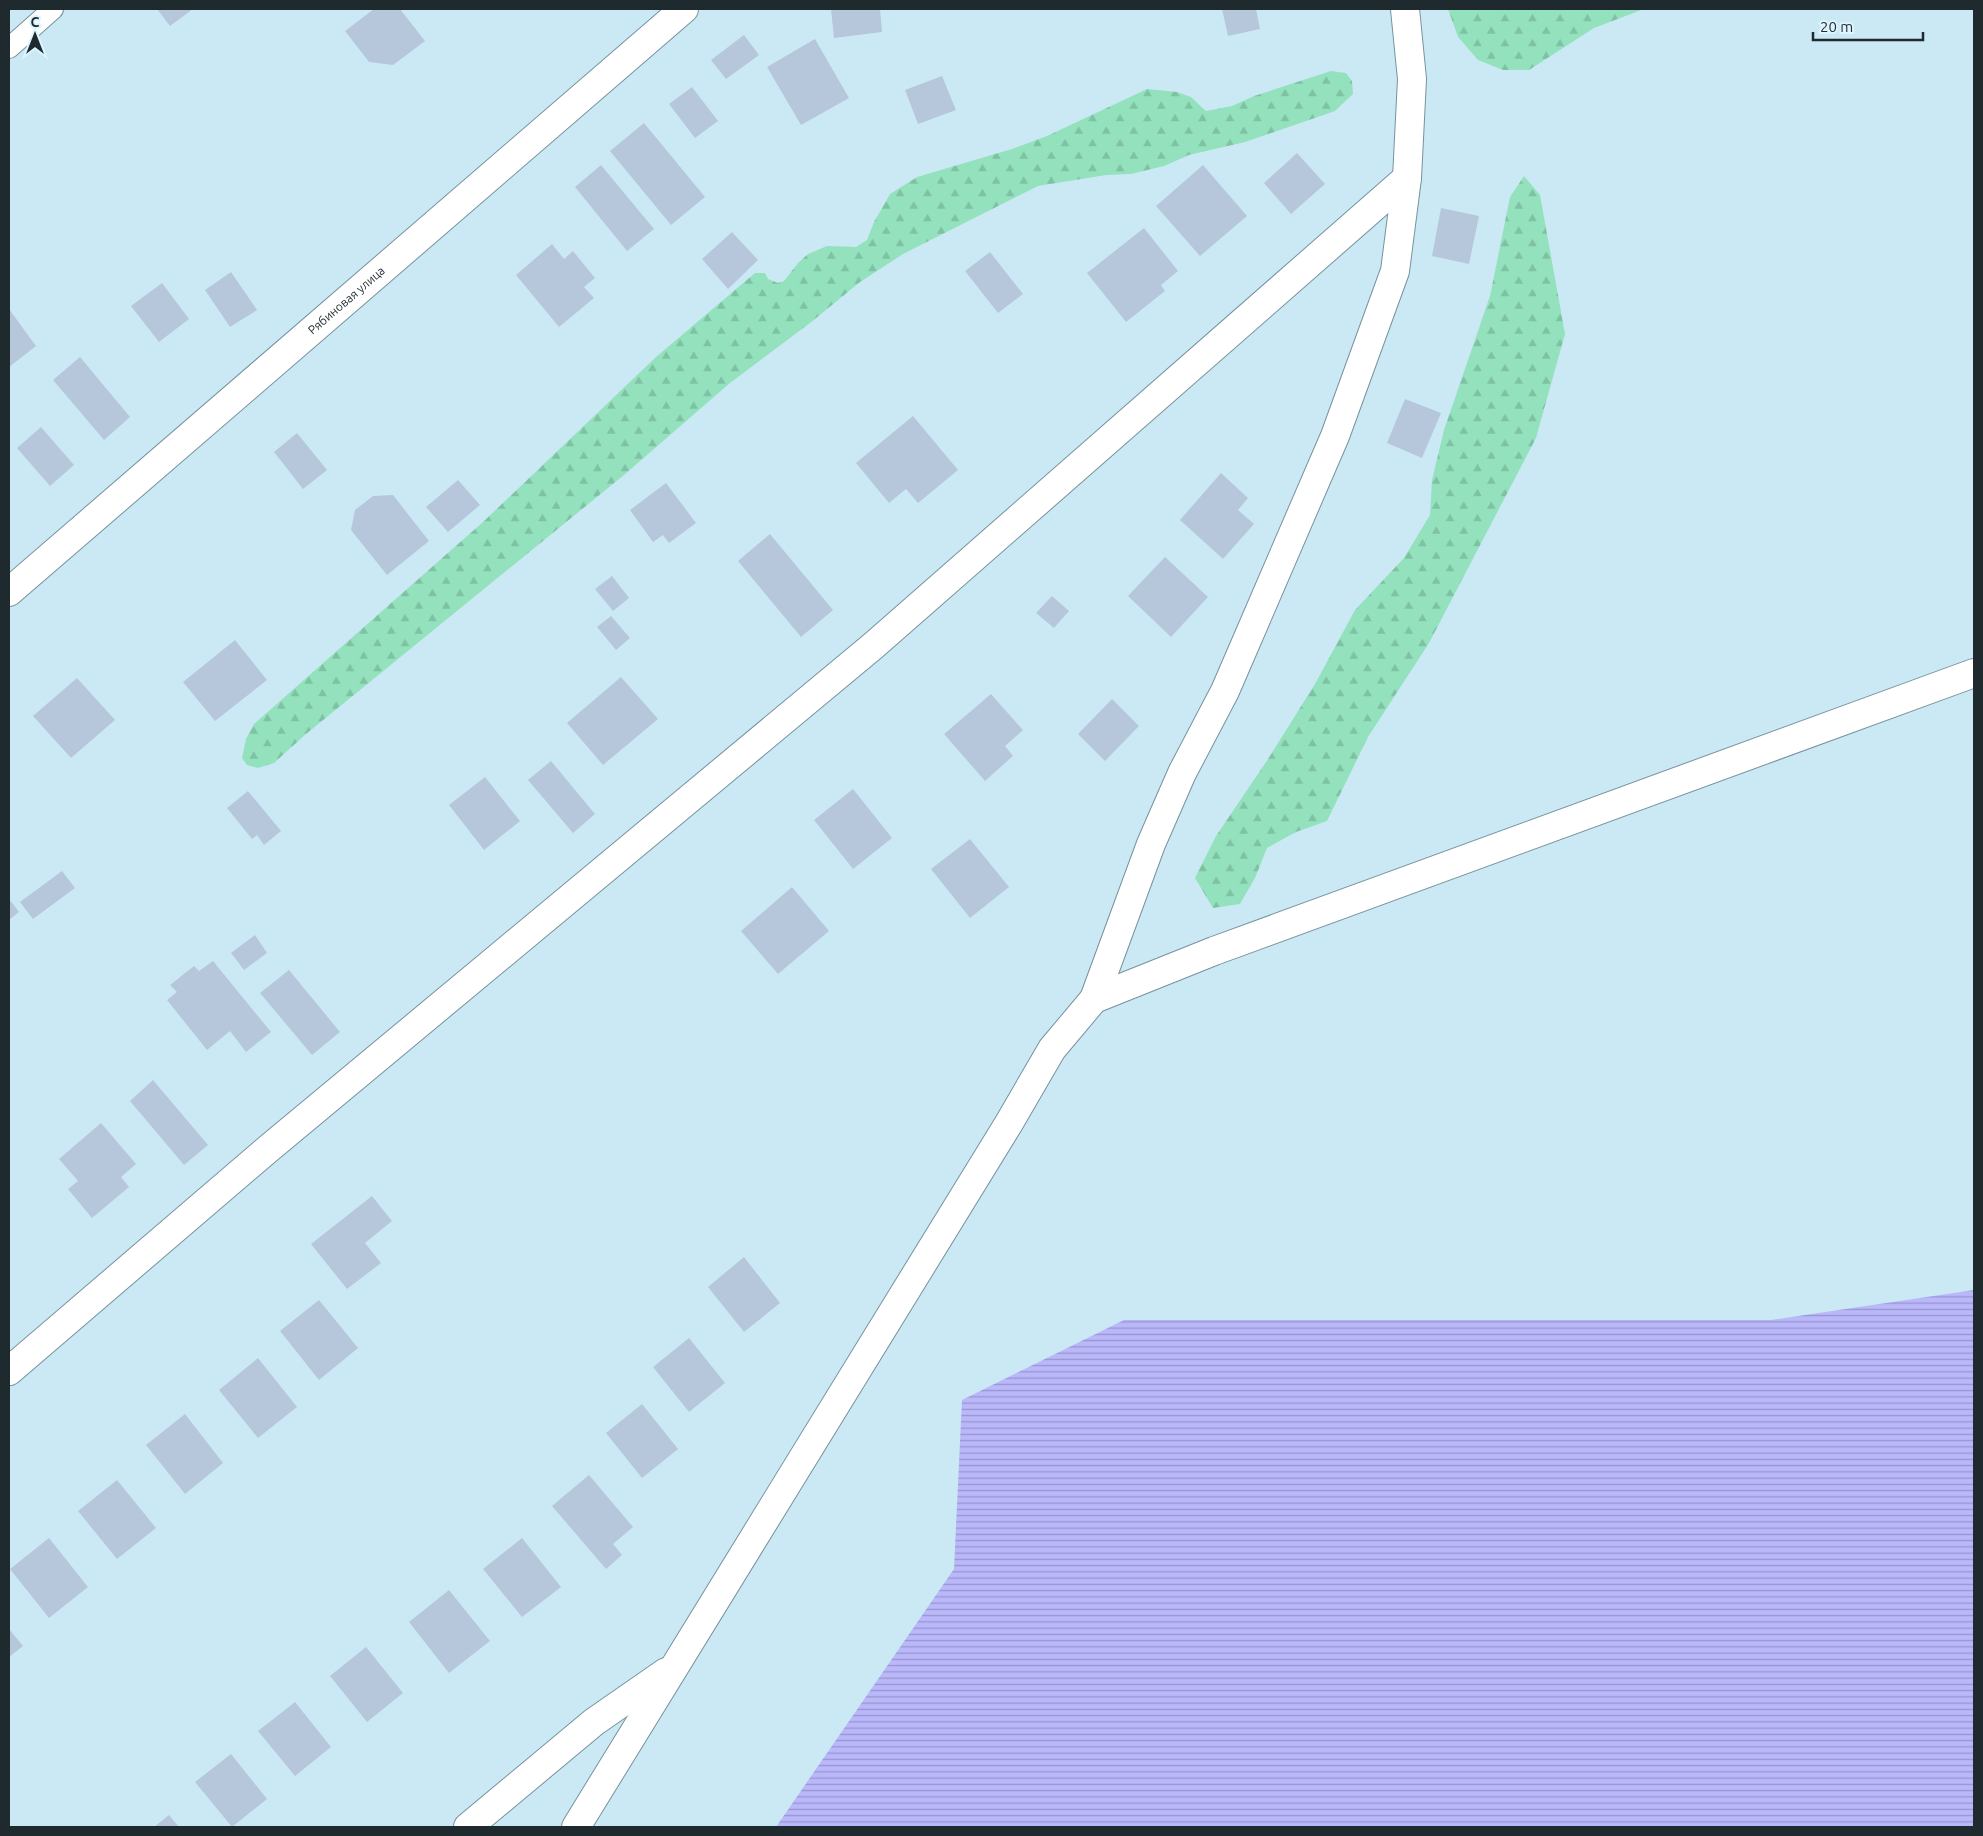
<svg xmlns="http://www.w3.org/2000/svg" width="1983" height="1836" viewBox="0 0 1983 1836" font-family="Ubuntu,sans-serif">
<defs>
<pattern id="forest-firs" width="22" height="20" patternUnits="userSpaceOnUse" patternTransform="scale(1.25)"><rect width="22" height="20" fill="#93e2bd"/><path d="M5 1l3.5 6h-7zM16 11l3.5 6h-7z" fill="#7ec2a3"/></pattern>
<pattern id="water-rules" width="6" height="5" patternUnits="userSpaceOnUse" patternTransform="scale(1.25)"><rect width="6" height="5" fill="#bab7fb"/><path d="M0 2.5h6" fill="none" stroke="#9795cc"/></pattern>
</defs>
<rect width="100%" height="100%" fill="#cbe9f5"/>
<path fill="url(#forest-firs)" d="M1448,9H1644L1594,28L1529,70H1503L1478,60L1458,37Z
M1331,71L1346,73L1352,81L1353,94L1335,111L1245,142L1189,155L1164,166L1131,174L1106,175L1038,186L903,254L860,282L810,323L730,383L624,475L306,734L274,763L258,768L247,765L242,758L246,739L254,724L483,522L656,357L755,273H765L768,279L778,283L784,281L798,263L808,254L827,246L856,247L867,240L874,222L890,194L917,177L1012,149L1047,136L1147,89L1177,92L1191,97L1206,111L1232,106L1254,96Z
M1524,176L1540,195L1565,334L1536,438L1429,643L1368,737L1327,821L1296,832L1267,848L1255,878L1240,904L1213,908L1195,878L1216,836L1268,759L1315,684L1355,610L1404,558L1430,515L1432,480L1444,430L1490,296L1510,197Z"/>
<path fill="url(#water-rules)" d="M1974,1290V1827H776L954,1569L962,1400L1124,1320H1771Z"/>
<path fill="#b6c7dc" d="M157,9H193L170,26Z
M374,9H400L425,41L393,65L369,62L345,31Z
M831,9H880L882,32L834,38Z
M1222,9H1256L1260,29L1228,36Z
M744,35L759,55L726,79L711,60Z
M815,39L849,98L801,125L767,67Z
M942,76L956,110L918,124L905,90Z
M692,87L718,121L695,138L669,104Z
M644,123L705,197L671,225L610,151Z
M1297,153L1325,184L1291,214L1264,183Z
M601,165L654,229L627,251L575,187Z
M1203,165L1247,216L1200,256L1156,206Z
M1441,208L1479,216L1469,264L1432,256Z
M1144,228L1178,271L1161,285L1165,291L1126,322L1087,273Z
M732,232L758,260L728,289L702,259Z
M552,244L564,259L573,251L595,278L584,287L594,298L559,327L516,275Z
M990,252L1023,294L998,313L965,271Z
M231,272L257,310L230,327L205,290Z
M162,283L189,319L159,342L131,306Z
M9,309L36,346L9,367Z
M80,357L130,417L104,440L53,380Z
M1405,399L1441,413L1422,458L1387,443Z
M913,416L958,470L918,503L906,489L889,503L856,463Z
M41,427L74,465L50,486L17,448Z
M297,433L327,470L303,489L274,452Z
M1221,473L1248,498L1238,510L1254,524L1223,559L1180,520Z
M458,480L480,505L448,532L426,507Z
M666,483L696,523L669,543L663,535L653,542L630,510Z
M393,495L429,541L387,575L351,530L355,510L373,496Z
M770,534L833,610L801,637L738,561Z
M1165,557L1208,597L1171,637L1128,596Z
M612,576L629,598L613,611L595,589Z
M1052,596L1069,611L1054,628L1036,613Z
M611,616L630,638L616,650L597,627Z
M235,640L267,680L215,721L183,682Z
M621,677L658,719L603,765L567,723Z
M77,678L115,720L71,758L33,716Z
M991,694L1023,730L1005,746L1013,756L985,781L944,734Z
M1112,699L1139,726L1105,761L1078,734Z
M551,761L595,814L573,833L528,780Z
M485,777L520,821L484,850L449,805Z
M853,789L892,838L853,869L814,820Z
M248,791L281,831L264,845L257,835L252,839L227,808Z
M970,839L1009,887L970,918L931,869Z
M62,871L75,888L33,919L20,902Z
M792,887L829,931L778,974L741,931Z
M9,899L19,912L9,920Z
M255,935L267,953L244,970L231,953Z
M213,961L271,1032L246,1052L230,1031L207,1050L167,1000L177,992L170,985L194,966L199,971Z
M289,970L340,1032L312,1055L260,993Z
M153,1080L208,1145L184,1165L130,1101Z
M101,1123L136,1164L121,1177L129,1187L92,1218L68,1189L78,1181L59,1159Z
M372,1196L392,1221L365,1243L381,1263L347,1289L311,1244Z
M744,1257L780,1303L744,1332L708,1287Z
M319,1300L358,1348L319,1380L280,1331Z
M689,1338L725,1383L689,1412L653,1367Z
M258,1358L297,1407L258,1438L219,1390Z
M642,1404L678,1449L642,1478L606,1433Z
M185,1414L223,1463L185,1494L146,1445Z
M589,1475L633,1527L613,1544L622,1555L606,1569L552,1506Z
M117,1480L156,1528L117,1559L78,1511Z
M49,1538L88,1587L49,1618L10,1569Z
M522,1538L561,1587L522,1617L483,1569Z
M449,1590L490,1641L449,1673L409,1622Z
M9,1629L23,1646L9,1657Z
M366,1647L403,1693L367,1722L330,1676Z
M295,1702L331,1747L295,1776L258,1731Z
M231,1754L267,1799L232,1827L195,1782Z
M169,1815L179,1827H154Z"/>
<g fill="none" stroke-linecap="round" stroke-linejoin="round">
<g stroke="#76929d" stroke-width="22">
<path id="service" d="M9,48L53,9"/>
</g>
<g stroke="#76929d" stroke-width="30">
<g id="minor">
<path id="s1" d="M9,592L684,9"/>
<path d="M1094,999L1151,844L1182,773L1225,691L1335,436L1395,271L1407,178L1412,79L1405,9"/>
<path d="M9,1371L268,1149L873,646L1407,178"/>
<path d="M468,1827L594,1722L666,1672"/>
<path d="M576,1827L1009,1123L1052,1049L1094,999L1214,951L1974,673"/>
</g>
</g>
<use href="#service" stroke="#fff" stroke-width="20"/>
<use href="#minor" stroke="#fff" stroke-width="28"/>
</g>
<g text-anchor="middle" stroke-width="4" stroke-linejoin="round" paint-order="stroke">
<g font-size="12" fill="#1f2a2e" stroke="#ddf5ff">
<text dy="4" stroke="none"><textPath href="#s1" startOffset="446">Рябиновая улица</textPath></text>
</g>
</g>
<rect width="1983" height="1836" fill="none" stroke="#1f2a2e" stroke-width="20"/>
<g transform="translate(35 35)" stroke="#ddf5ff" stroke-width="4" paint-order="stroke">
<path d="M0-4L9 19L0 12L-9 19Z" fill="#1f2a2e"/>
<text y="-8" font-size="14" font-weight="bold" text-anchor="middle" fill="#1f2a2e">С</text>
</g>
<path d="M1813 32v8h110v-8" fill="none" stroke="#1f2a2e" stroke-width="2.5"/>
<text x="1820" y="32" font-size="15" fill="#1f2a2e" stroke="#ddf5ff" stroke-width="4" paint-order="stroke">20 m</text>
</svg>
